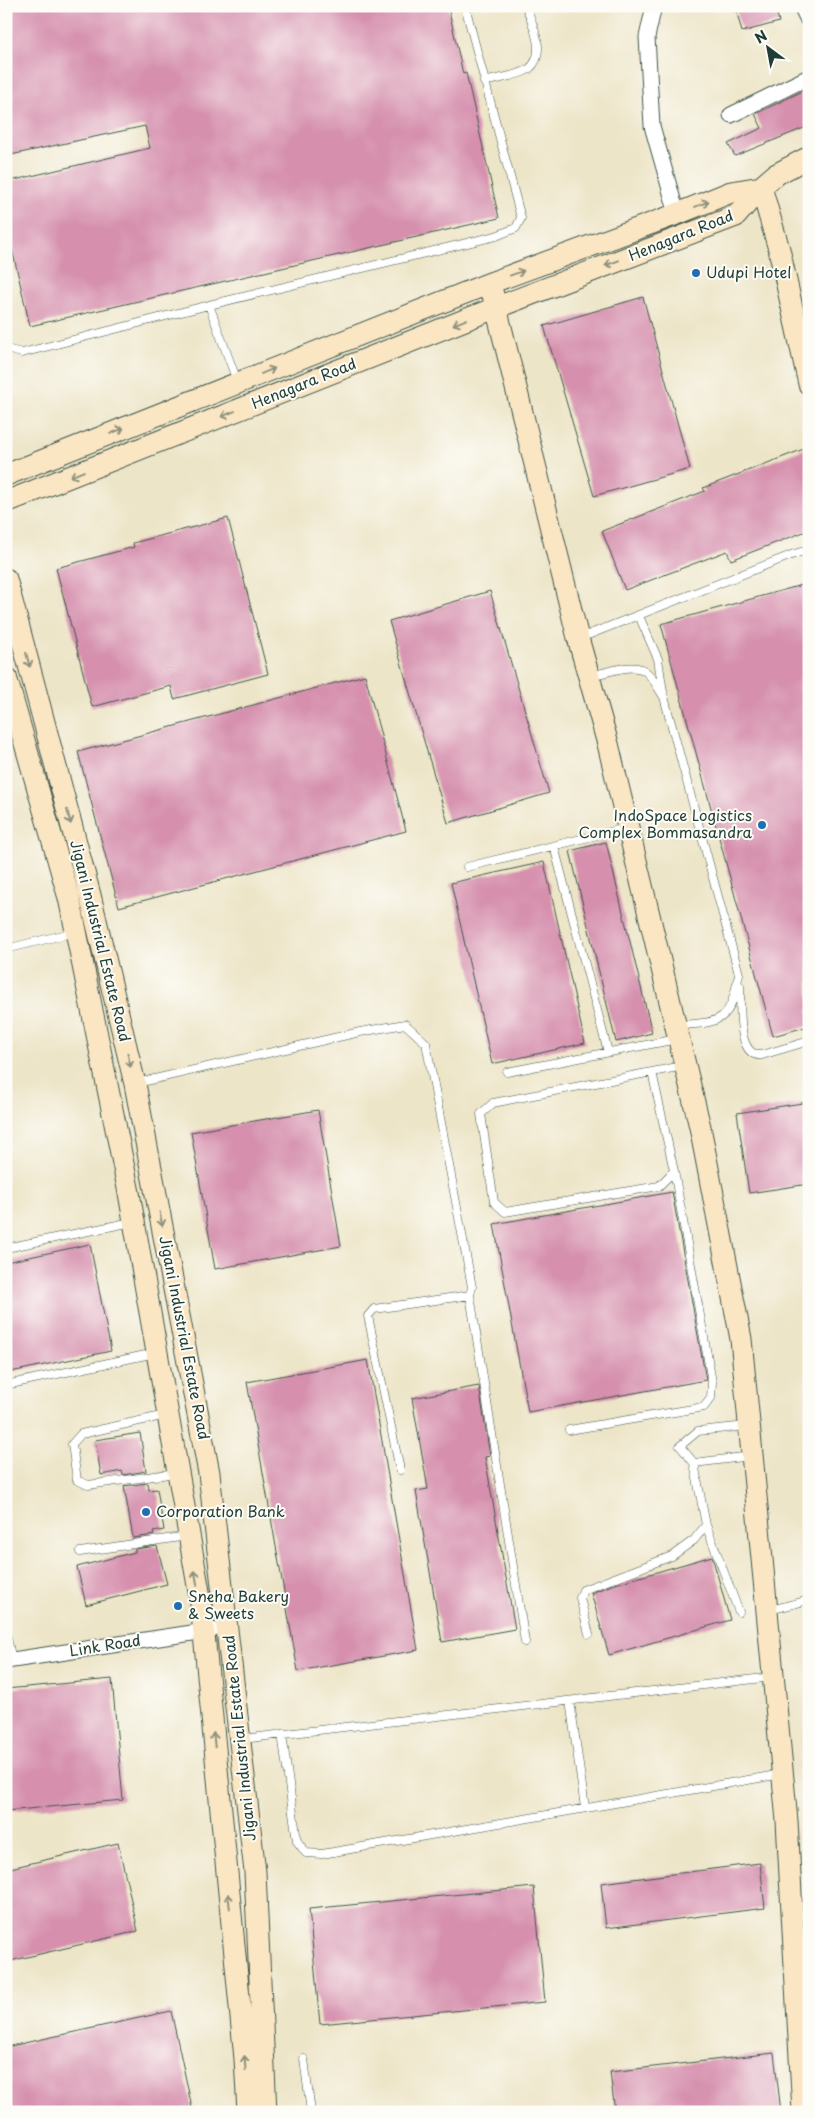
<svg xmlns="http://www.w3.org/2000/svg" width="815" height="2118" viewBox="0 0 815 2118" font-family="'Playpen Sans',sans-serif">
<rect width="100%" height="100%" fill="#fdfcf7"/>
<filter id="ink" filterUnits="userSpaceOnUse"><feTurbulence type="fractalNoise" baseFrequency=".02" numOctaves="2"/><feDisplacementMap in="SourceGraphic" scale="10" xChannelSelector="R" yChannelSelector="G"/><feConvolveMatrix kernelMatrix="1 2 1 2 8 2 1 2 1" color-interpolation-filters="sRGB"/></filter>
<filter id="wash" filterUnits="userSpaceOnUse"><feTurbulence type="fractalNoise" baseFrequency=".0096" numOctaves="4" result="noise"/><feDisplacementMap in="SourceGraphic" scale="20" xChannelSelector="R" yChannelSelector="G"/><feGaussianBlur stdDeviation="1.12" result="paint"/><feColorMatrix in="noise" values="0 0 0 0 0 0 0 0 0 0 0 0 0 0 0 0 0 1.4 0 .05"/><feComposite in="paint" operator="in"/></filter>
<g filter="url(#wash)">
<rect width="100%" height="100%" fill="#ede5c8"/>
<g id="blocks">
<path fill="#d690ae" d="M6,6H448L463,74L466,73L499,218L30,326L6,223V182L150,148L145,126L6,156Z
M735,6H775L779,22L742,32Z
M809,88V126L735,156L728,144L762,128L755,114Z
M643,297L690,469L594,496L544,326Z
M809,447V530L731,560L727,551L625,590L602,531L705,491L703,488Z
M228,518L268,674L174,699L171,686L92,707L56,568L134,547L133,543Z
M809,583V1026L773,1036L661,624Z
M490,591L549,793L448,823L389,621Z
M365,675L406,831L119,907L78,752Z
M606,842L652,1033L616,1042L570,851Z
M544,862L585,1043L492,1064L451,883Z
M809,1102V1184L749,1193L737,1113Z
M318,1110L341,1246L215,1269L191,1132Z
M672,1192L706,1380L528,1412L494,1224Z
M90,1244L111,1351L6,1373V1262Z
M368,1360L418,1650L298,1671L247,1382Z
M479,1386L490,1456L485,1457L515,1629L442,1642L416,1491L428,1489L412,1398Z
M140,1433L146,1471L123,1475L122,1471L101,1475L95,1440Z
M148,1483L149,1490L157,1489L164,1530L153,1532L154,1535L133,1538L124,1486Z
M157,1546L167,1584L86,1605L77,1567L135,1552V1549Z
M712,1556L730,1620L609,1655L591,1593L612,1585Z
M112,1679L123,1800L6,1811V1689Z
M118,1843L138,1931L6,1962V1869Z
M760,1863L765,1908L606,1928L601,1883Z
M534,1887L545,2002L320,2024L309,1909Z
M171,2011L193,2112H6V2047Z
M774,2053L781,2112H615L610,2072Z"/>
</g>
</g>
<g filter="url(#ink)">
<use href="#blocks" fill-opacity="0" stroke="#3e564a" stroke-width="1"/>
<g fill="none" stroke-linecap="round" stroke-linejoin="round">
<g stroke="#3e564a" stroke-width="9">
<path id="lane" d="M484,82C495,79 521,75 529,69C548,54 532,24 526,6
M6,349L22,353L209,305
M237,381L209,305L496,236L516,228L521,218L465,6
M639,616L658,659L663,692
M580,638L794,554L801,552L809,553
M590,676C605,673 632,662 645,671C653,677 658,688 664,697L739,974C730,1021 723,1023 678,1025
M554,846L608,1052
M467,867L626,828
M6,949L75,932
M740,986C741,1004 736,1058 762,1055L809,1041
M507,1072L677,1039
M652,1072L674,1171L659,1186L505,1212L494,1202L481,1114L493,1103L652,1072L683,1066
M137,1083L360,1032L405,1024L426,1043L472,1287L470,1295L374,1309L368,1316L400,1470
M6,1248L132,1222
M470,1295L525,1642
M6,1385L155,1353
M166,1415L81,1434L72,1444L77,1480L88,1485L176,1473
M747,1426L698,1431L680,1446L694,1463L751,1456
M569,1430L704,1407L711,1398L712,1382L674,1171
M706,1525L739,1612
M80,1552L187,1536
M770,1610L809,1600
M6,1634L12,1660
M589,1634L580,1598L583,1590L672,1556L694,1540L706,1525L694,1463
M570,1701L585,1808
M282,1734L297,1841L306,1853L322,1854L782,1774
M242,1739L772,1677
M304,2059L311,2112"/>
</g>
<g stroke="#3e564a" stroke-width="17">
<path id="street" d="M654,6L647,37L652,126L677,214
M801,6L809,22
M731,115L809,77
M6,1661L212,1630"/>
</g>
<g stroke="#3e564a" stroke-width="23">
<path id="secondary" d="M761,187L779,249L809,384
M490,283L578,638L608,744L700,1127L741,1339L787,1821L803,2112
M6,475L490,283L677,214L731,192L761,187
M6,502L495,308L736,216L761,187L775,175L809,157
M6,579L90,895L135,1084L209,1473L255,1872L266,2112
M6,677L69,898L76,931L129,1193L201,1603L245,2059L248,2112"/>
</g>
<use href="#lane" stroke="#fff" stroke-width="8"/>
<use href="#street" stroke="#fff" stroke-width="15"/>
<use href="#secondary" stroke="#fbe6c4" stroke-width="21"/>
</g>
<defs><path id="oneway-shaft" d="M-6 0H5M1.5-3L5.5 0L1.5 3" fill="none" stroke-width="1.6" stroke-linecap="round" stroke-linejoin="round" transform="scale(1.25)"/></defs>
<g stroke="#8d927c">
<use href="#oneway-shaft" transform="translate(702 204) rotate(-23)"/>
<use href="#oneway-shaft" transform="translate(612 263) rotate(159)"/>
<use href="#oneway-shaft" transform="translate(517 273) rotate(-20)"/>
<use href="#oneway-shaft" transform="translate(460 322) rotate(158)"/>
<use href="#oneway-shaft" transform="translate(268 371) rotate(-22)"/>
<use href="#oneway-shaft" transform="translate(228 414) rotate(158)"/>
<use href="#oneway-shaft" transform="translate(117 431) rotate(-22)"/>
<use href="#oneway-shaft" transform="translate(77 474) rotate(158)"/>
<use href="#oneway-shaft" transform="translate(28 660) rotate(75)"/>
<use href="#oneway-shaft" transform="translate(69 817) rotate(75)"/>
<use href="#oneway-shaft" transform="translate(129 1060) rotate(77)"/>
<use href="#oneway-shaft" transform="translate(161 1219) rotate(79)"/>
<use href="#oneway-shaft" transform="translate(196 1578) rotate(-100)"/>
<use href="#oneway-shaft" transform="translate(214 1740) rotate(-96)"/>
<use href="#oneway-shaft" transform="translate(229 1901) rotate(-96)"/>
<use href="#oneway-shaft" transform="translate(245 2063) rotate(-94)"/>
</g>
</g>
<g fill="#1f6fb2" stroke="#fdfcf7" stroke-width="2">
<circle cx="696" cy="273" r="5"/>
<circle cx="762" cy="825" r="5"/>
<circle cx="146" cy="1512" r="5"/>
<circle cx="178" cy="1606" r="5"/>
</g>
<g text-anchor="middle" stroke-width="4" stroke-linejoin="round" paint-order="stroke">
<g font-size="15" fill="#1f3d34" stroke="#fdfcf7">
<text transform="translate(681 236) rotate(-22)" y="5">Henagara Road</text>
<text transform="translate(304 384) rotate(-22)" y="5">Henagara Road</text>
<text transform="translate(100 941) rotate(76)" y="5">Jigani Industrial Estate Road</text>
<text transform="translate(184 1338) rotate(79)" y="5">Jigani Industrial Estate Road</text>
<text transform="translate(105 1646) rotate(-9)" y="5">Link Road</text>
<text transform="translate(240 1738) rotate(-96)" y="5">Jigani Industrial Estate Road</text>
</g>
<g font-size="15" fill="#1f3d34" stroke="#fdfcf7" text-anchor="start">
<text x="706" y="278">Udupi Hotel</text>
<text x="752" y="821" text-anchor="end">IndoSpace Logistics<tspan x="752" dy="17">Complex Bommasandra</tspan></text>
<text x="156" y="1517">Corporation Bank</text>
<text x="188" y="1602">Sneha Bakery<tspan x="188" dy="17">&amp; Sweets</tspan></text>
</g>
</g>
<rect width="815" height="2118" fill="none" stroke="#fdfcf7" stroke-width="25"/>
<g transform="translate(768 48) rotate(328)" stroke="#fdfcf7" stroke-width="4" paint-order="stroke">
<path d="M0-4L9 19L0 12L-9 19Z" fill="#1f3d34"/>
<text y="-8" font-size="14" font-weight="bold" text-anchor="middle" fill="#1f3d34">N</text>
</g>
</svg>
